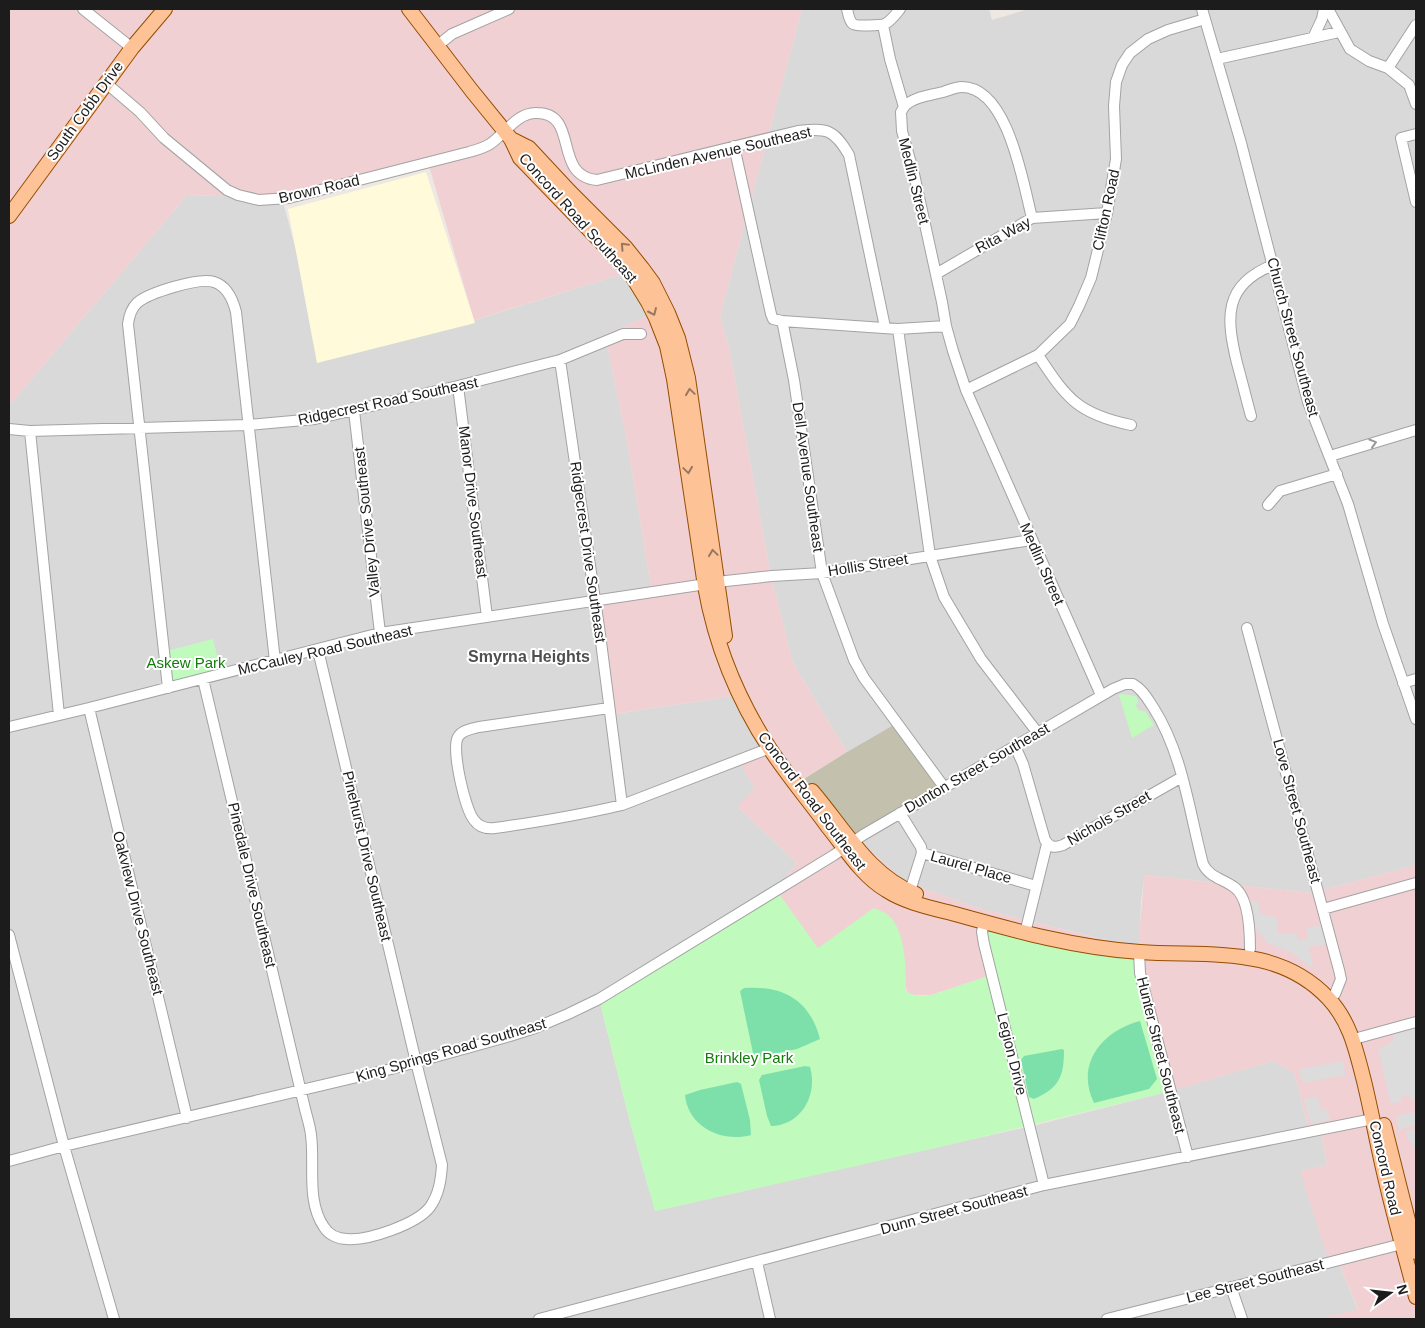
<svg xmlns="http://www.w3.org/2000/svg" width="1425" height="1328" viewBox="0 0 1425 1328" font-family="Helvetica,sans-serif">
<rect width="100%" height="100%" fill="#eee8e2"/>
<path fill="#dad9d9" d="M802,9H989L992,20L1029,9H1416V865L1312,893L1145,875V873L1141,902L1139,948L978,908L904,881L865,845H849L897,723L847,752L793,663L771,576L729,348L720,316Z
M187,195L282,198L323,351L475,320L629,272L657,312L605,335L627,441L651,587L608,715L734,696L763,745L755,789L738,807L797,863L776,890L599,999L630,1122L655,1211L1036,1125L1167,1092L1273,1061L1294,1073L1310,1132L1322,1137L1327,1165L1301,1171L1358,1310L1319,1319H9V406Z"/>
<path fill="#f0d0d3" d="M9,9H802L720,316L729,348L771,576L793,663L847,752L800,781L849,845H865L904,881L978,908L1138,948L1145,868V875L1312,893L1416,865V1319H1319L1358,1309L1340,1266L1329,1262L1300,1171L1327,1165L1322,1137L1310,1132L1294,1073L1273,1061L1171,1091L991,975L931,995H914L908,993L874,908L818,949L776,890L797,863L737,806L755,789L736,756L762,745L734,696L607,715L595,595L651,587L627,441L605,335L657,312L629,272L474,320L427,159L282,198L187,195L9,406Z"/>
<path fill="#fffada" d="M426,172L475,323L317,363L288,209Z"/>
<path fill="#c3c0ad" d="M897,723L942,790L897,822L849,845L799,782L847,752Z"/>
<path fill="#c0fabc" d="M213,639L221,671L172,683L167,651Z
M1121,694L1136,696L1138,701L1136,705C1137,709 1140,712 1145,711L1154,725L1132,738L1119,695Z
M776,890L818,948L874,908C878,910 885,912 888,915C906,930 906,970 906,991C915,998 928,996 938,993L991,975L985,919L1139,948L1171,1091L936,1148L655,1211L630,1122L599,999Z"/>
<path fill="#7de0ab" d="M744,988C783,985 810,1000 820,1039L797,1049L758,1057L753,1053L740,991Z
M1140,1021L1157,1079L1149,1089L1094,1103C1075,1064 1102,1031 1140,1021Z
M1062,1049L1064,1050C1064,1077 1059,1088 1034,1099L1029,1097L1021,1060L1024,1056Z
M805,1066L810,1067C818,1094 802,1125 771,1126L767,1116L759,1080L762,1075Z
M737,1082L741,1084L750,1120L751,1135C722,1143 688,1127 685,1095L700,1090Z"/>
<path fill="#dcdcdc" d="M1251,901L1259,902V913L1277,918L1278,933H1296L1298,940L1307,939V928L1321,925L1326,944L1309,947L1313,968L1292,953L1266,942L1255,927Z
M1416,1028V1099L1411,1100L1409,1095L1401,1097L1402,1101L1391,1104L1378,1049L1394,1041L1393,1034Z
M1342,1061L1346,1075L1303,1083L1300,1075L1299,1071L1301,1069Z
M1317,1096L1322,1111L1327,1110L1330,1120L1311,1124L1304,1100Z
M1416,1111V1125L1399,1130L1396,1117Z
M1416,1129V1152L1413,1144L1409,1141L1406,1132Z"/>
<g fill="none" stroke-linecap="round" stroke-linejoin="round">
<g stroke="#a3a3a3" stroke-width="12">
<path id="minor" d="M83,9L132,48
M847,9C848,13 849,21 853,24C855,27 881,25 885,24C891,21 896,14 900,9
M1202,9L1241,143L1308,402L1348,504L1383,624L1416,719
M1328,9L1350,49L1369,61L1388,68L1409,85L1416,104
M883,25L890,59L904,107
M1313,38L1322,19L1324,9
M437,46L452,34L509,9
M1217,59L1339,32
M1388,68L1416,25
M106,83L140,112L164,138L227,190L238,195L259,200L289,198L469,152C476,150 484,148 490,144C505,134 517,112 537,113C580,113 552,176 597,180L798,131C827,128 834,129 849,155L885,327
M904,107L901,112L902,131L914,174L942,302L946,326L953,351L966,390L1101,695
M904,107C912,97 932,95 943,92C949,90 956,87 962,87C1008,87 1023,183 1032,218
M1416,134L1401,138L1416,202
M734,146L771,314L773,319L782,321L783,325L794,380L822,573L854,660L864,678L944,787
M936,274L1032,218L1107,213
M782,321L898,329L946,326
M898,329L930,556L944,597L981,659L1037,732
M1038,355C1067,399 1078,414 1131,425
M560,360L600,634L622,805
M458,386L487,617
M966,390L1038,355L1070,324L1079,306L1091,278L1107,213L1116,159L1114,106L1116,82L1122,65L1130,53L1148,39L1168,30L1205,19
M354,411L380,633
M1251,416C1246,398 1242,381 1237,363C1226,318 1223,285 1273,265
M9,429L30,431L248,425L315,419L458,386L560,360L623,334H641
M30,431L59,715
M1330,456L1416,430
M1268,505L1280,491L1337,474
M1247,628L1339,970L1341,979L1335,994
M203,679L305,1109C307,1117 310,1126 311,1135C315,1165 306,1201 324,1227C329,1235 338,1239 347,1239C368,1241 417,1224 430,1207C439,1194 441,1180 442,1165L416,1062L318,650
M1403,683L1416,679
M168,688L128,324C129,316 131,309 137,303C148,293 199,277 214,282C227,286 233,300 236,312L275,661
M89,708L187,1118
M609,708L479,727C471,729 462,730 458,737C451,749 465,809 474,820C479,827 487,829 495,828C538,822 580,815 622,805L770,748
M9,727L89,708L380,633L726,581L772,576L822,573L1031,540
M1015,746L1023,764L1045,840C1050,848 1055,848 1063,845L1182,777
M900,813L921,847L922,853L910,891
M922,853L1036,886
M1323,909L1416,883
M984,922L982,932L984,944L1044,1185
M1027,925L1047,844
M9,935L64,1146L114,1319
M1139,952L1140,973L1144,989L1188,1157
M1354,1039L1416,1022
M9,1161L64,1146L391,1069L510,1036L535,1028L568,1014L599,999L834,855L863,835L1113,689L1125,684H1133C1142,689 1147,698 1153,707C1183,754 1189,811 1203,864C1209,877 1223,879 1234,887C1249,897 1250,932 1250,949
M757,1262L770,1319
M1231,1287L1242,1319
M539,1319L1044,1185L1373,1119
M1107,1319L1402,1244"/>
</g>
<g stroke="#954e00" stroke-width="16">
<path id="major" d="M409,9L472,91L511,139L520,158L629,271L648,302L656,318L667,346L674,379L705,586C715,643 738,700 770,749C788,776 809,801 828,827C846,849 861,875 886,890C906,903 932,908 955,914C1016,931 1077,948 1140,952C1207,957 1277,944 1328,998C1350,1021 1356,1050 1364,1081C1372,1114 1378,1148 1386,1181C1395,1220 1406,1258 1416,1297
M513,140L529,148L570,192L626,248L642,268L653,283L668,313L678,338L688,378L725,636
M9,216L132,48L165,9
M812,791C844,828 869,876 916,894
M1384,1125L1416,1252"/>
</g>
<use href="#minor" stroke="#fff" stroke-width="10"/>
<use href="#major" stroke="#fec297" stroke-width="14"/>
</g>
<defs><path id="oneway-chevron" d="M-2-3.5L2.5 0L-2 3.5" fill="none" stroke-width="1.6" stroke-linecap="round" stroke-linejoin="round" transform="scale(1.25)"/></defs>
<g stroke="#987760">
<use href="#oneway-chevron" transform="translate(624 246) rotate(-133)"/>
<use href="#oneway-chevron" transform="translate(653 312) rotate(66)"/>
<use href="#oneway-chevron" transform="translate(690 392) rotate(-98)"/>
<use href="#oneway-chevron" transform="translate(688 470) rotate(82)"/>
<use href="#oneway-chevron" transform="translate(713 553) rotate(-98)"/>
</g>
<use stroke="#999" href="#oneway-chevron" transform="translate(1373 443) rotate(-17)"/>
<g text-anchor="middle" stroke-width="4" stroke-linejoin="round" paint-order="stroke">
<g font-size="15" fill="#1c1c1c" stroke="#fff">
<text transform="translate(85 111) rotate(-54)" y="5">South Cobb Drive</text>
<text transform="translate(718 153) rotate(-13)" y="5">McLinden Avenue Southeast</text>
<text transform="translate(914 181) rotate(76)" y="5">Medlin Street</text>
<text transform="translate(319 189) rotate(-13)" y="5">Brown Road</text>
<text transform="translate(1106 210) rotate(-78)" y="5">Clifton Road</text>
<text transform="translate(578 218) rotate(48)" y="5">Concord Road Southeast</text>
<text transform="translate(1003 235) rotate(-28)" y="5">Rita Way</text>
<text transform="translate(1293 337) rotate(75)" y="5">Church Street Southeast</text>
<text transform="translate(388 401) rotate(-12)" y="5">Ridgecrest Road Southeast</text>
<text transform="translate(808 477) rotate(82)" y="5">Dell Avenue Southeast</text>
<text transform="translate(473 502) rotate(83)" y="5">Manor Drive Southeast</text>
<text transform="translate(367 522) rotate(-96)" y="5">Valley Drive Southeast</text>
<text transform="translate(588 552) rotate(82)" y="5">Ridgecrest Drive Southeast</text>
<text transform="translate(1042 564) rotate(66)" y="5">Medlin Street</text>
<text transform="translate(868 565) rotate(-9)" y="5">Hollis Street</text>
<text transform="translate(325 650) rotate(-13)" y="5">McCauley Road Southeast</text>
<text transform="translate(977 768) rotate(-30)" y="5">Dunton Street Southeast</text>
<text transform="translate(812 801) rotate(53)" y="5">Concord Road Southeast</text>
<text transform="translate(1297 811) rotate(75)" y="5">Love Street Southeast</text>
<text transform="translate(1109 818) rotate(-30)" y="5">Nichols Street</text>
<text transform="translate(367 856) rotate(77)" y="5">Pinehurst Drive Southeast</text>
<text transform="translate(971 867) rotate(16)" y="5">Laurel Place</text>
<text transform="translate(252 885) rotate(77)" y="5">Pinedale Drive Southeast</text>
<text transform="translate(138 913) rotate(76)" y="5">Oakview Drive Southeast</text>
<text transform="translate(451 1050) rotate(-16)" y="5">King Springs Road Southeast</text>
<text transform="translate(1012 1054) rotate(76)" y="5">Legion Drive</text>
<text transform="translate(1161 1055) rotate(76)" y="5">Hunter Street Southeast</text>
<text transform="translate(1385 1168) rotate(77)" y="5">Concord Road</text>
<text transform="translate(954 1210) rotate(-15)" y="5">Dunn Street Southeast</text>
<text transform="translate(1255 1281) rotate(-14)" y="5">Lee Street Southeast</text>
</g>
<g font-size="15" fill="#107c09" stroke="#fff">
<text x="186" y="668">Askew Park</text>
<text x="749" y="1063">Brinkley Park</text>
</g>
<g font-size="16" font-weight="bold" fill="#4f4f4f" stroke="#fff">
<text x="529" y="662">Smyrna Heights</text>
</g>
</g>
<rect width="1425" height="1328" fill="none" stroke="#1c1c1c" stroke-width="20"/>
<g transform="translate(1390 1293) rotate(75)" stroke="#ffffff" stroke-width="4" paint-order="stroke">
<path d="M0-4L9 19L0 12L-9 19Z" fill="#1c1c1c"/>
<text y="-8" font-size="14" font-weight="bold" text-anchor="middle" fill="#1c1c1c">N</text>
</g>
</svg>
